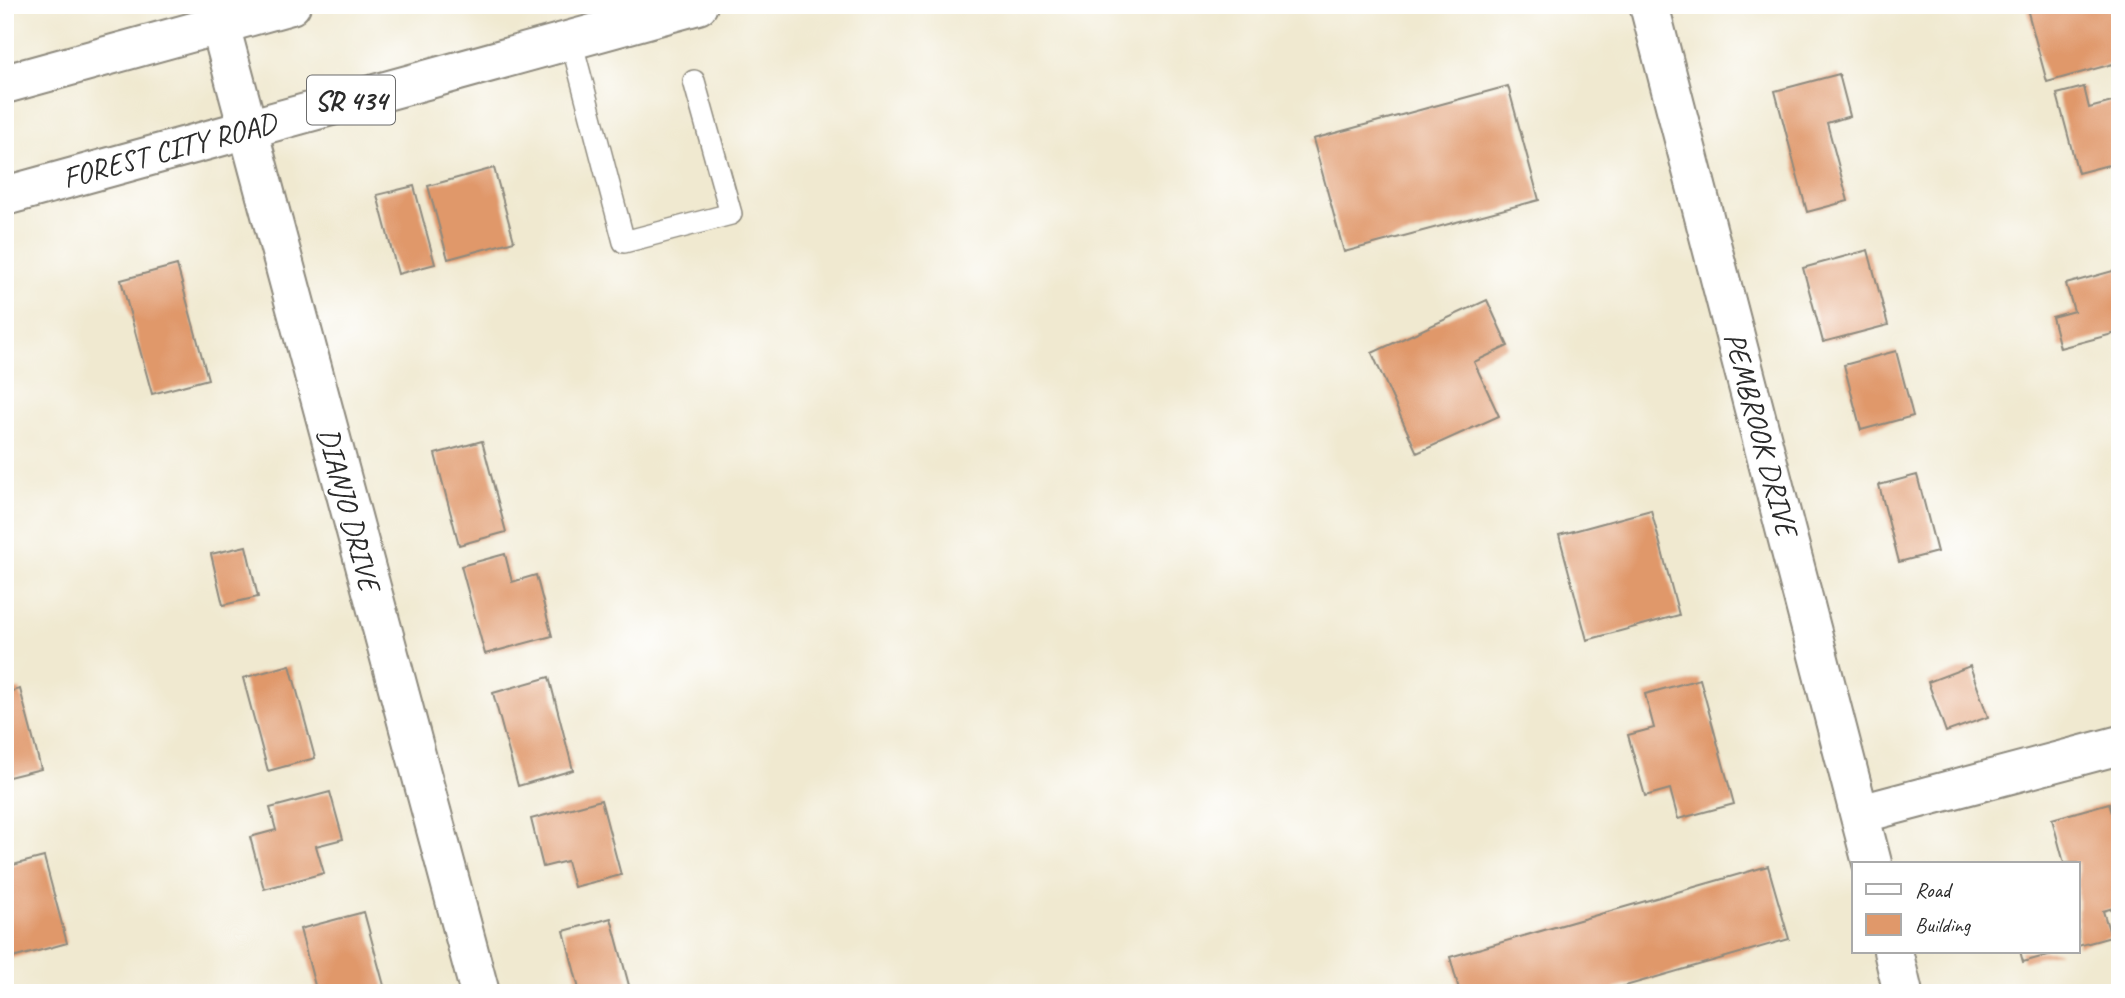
<svg xmlns="http://www.w3.org/2000/svg" width="2125" height="998" viewBox="0 0 2125 998" font-family="Caveat,sans-serif">
<rect width="100%" height="100%" fill="#fff"/>
<filter id="ink" filterUnits="userSpaceOnUse"><feTurbulence type="fractalNoise" baseFrequency=".0143" numOctaves="2"/><feDisplacementMap in="SourceGraphic" scale="14" xChannelSelector="R" yChannelSelector="G"/><feConvolveMatrix kernelMatrix="1 2 1 2 8 2 1 2 1" color-interpolation-filters="sRGB"/></filter>
<filter id="wash" filterUnits="userSpaceOnUse"><feTurbulence type="fractalNoise" baseFrequency=".00686" numOctaves="4" result="noise"/><feDisplacementMap in="SourceGraphic" scale="28" xChannelSelector="R" yChannelSelector="G"/><feGaussianBlur stdDeviation="1.57" result="paint"/><feColorMatrix in="noise" values="0 0 0 0 0 0 0 0 0 0 0 0 0 0 0 0 0 1.4 0 .05"/><feComposite in="paint" operator="in"/></filter>
<g filter="url(#wash)">
<rect width="100%" height="100%" fill="#f0e9d0"/>
<g id="blocks">
<path fill="#e0986a" d="M2026,5H2111L2120,37V62L2047,82Z
M1839,74L1850,116L1827,123L1848,201L1807,212L1775,91Z
M1508,86L1539,200L1344,252L1313,139Z
M2084,87L2089,108L2120,100V162L2078,173L2057,94Z
M494,168L514,241L448,259L428,186Z
M414,186L435,264L398,274L377,195Z
M1868,250L1888,325L1823,342L1803,268Z
M177,265L208,379L152,394L121,280Z
M2120,269V332L2060,348L2052,317L2074,311L2066,284Z
M1487,300L1508,346L1474,362L1499,416L1417,453L1372,353Z
M1896,351L1913,416L1861,430L1844,365Z
M482,441L506,532L459,545L435,454Z
M1917,475L1937,552L1899,562L1879,485Z
M1651,510L1679,615L1587,640L1559,535Z
M246,546L258,597L223,605L211,554Z
M505,554L512,582L536,575L552,636L485,654L461,566Z
M290,665L315,758L268,771L243,678Z
M1970,666L1988,717L1946,732L1928,682Z
M549,677L573,770L518,786L493,693Z
M1700,679L1734,804L1678,819L1670,789L1645,796L1628,735L1654,728L1645,694Z
M20,689L41,769L5,778V693Z
M330,792L343,839L316,846L324,873L264,889L250,837L276,830L270,808Z
M601,800L621,875L574,887L567,861L543,867L531,819Z
M2109,803L2120,842V906L2103,911L2111,937L2078,946V863H2064L2052,819Z
M44,857L67,943L9,959L5,943V867Z
M1768,866L1789,939L1601,993H1460L1450,957Z
M364,912L386,993H317L300,929Z
M611,918L631,993H580L564,931Z
M2020,951H2059V952L2023,962Z"/>
</g>
</g>
<g filter="url(#ink)">
<use href="#blocks" fill-opacity="0" stroke="#8e8a7e" stroke-width="2"/>
<g fill="none" stroke-linecap="round" stroke-linejoin="round">
<g stroke="#8e8a7e" stroke-width="24">
<path id="lane" d="M571,40L624,242L731,214L694,81"/>
</g>
<g stroke="#8e8a7e" stroke-width="42">
<path id="street" d="M220,25L480,993
M1860,814L2120,745"/>
</g>
<g stroke="#8e8a7e" stroke-width="42">
<path id="secondary" d="M1649,5L1872,863
M1893,951L1903,993"/>
</g>
<g stroke="#8e8a7e" stroke-width="42">
<path id="primary" d="M5,84L291,5
M5,196L698,5"/>
</g>
<use href="#lane" stroke="#fff" stroke-width="21"/>
<use href="#street" stroke="#fff" stroke-width="38"/>
<use href="#secondary" stroke="#fff" stroke-width="38"/>
<use href="#primary" stroke="#fff" stroke-width="38"/>
</g>
</g>
<g text-anchor="middle" stroke-width="6" stroke-linejoin="round" paint-order="stroke">
<rect fill="#fff" stroke="#6b6b6b" stroke-width="2" x="307" y="75.5" width="88" height="49" rx="5"/>
<g font-size="28" font-weight="bold" fill="#2b2b2b">
<text x="351" y="110">SR 434</text>
</g>
<g font-size="30" fill="#2b2b2b" stroke="#fff">
<text transform="translate(169 150) rotate(-15)" y="10">FOREST CITY ROAD</text>
<text transform="translate(1761 434) rotate(75)" y="10">PEMBROOK DRIVE</text>
<text transform="translate(349 509) rotate(75)" y="10">DIANJO DRIVE</text>
</g>
</g>
<rect width="2125" height="998" fill="none" stroke="#fff" stroke-width="28"/>
<rect x="1852" y="862" width="228" height="91" fill="#ffffff" stroke="#aaaaaa" stroke-width="2"/>
<rect x="1866" y="884" width="35" height="10" fill="#ffffff" stroke="#aaaaaa" stroke-width="2"/>
<text x="1915" y="897" font-size="21" fill="#2b2b2b">Road</text>
<rect x="1866" y="914" width="35" height="21" fill="#e0986a" stroke="#aaaaaa" stroke-width="2"/>
<text x="1915" y="932" font-size="21" fill="#2b2b2b">Building</text>
</svg>
